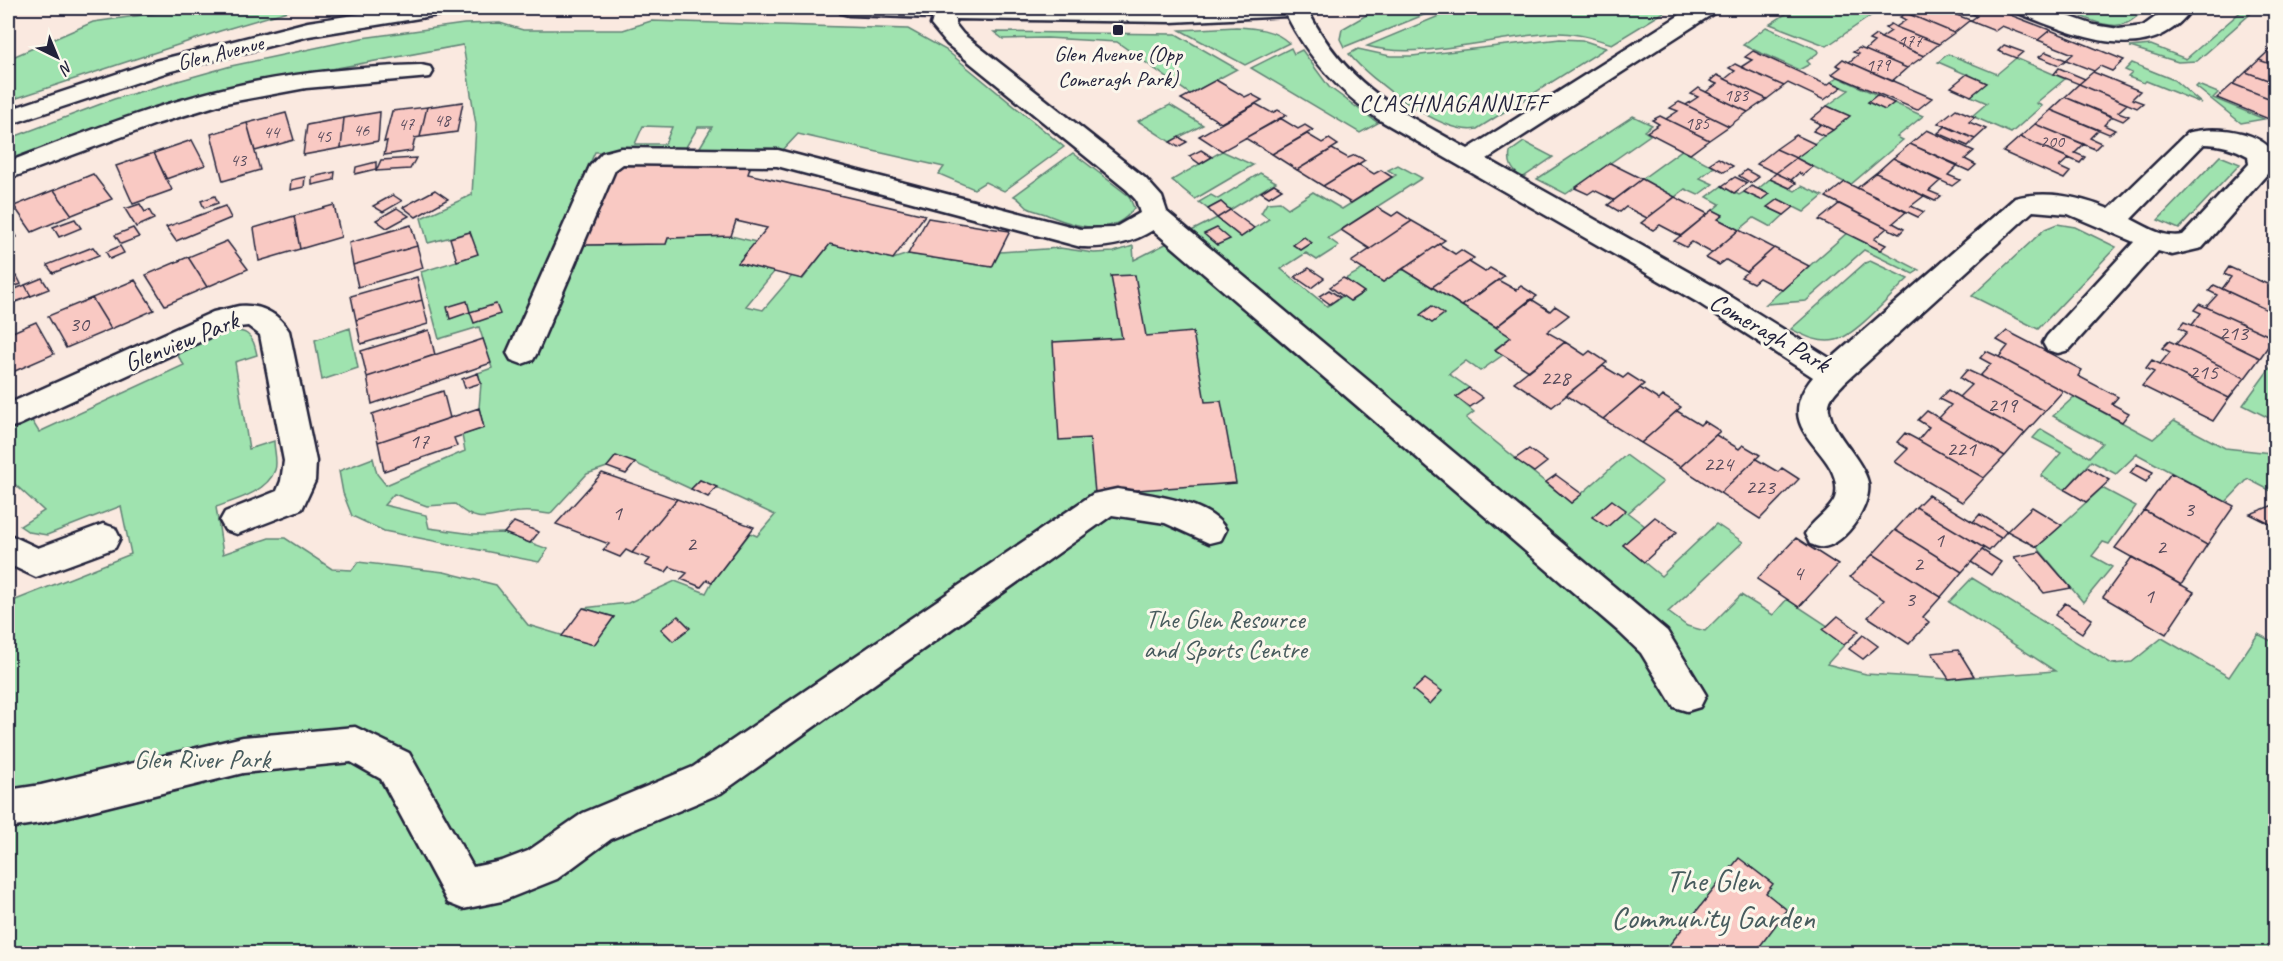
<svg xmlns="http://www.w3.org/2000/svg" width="2283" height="961" viewBox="0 0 2283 961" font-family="Caveat,sans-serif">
<rect width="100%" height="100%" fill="#fae9e0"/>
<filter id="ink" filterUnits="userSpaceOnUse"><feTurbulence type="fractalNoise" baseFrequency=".0167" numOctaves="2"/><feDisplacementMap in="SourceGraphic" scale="12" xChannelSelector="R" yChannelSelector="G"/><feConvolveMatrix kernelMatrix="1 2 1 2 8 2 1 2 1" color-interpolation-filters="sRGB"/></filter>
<g filter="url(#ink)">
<path fill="#9fe3af" stroke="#608275" stroke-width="1.5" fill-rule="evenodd" d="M193,8H298L220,31L8,101V59L93,22Z
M1394,8H1441L1344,47L1340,39L1342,29L1370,13Z
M1458,8H1671L1612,44C1593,38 1574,32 1554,33C1497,36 1421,61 1367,46Z
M1795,8H1882L1827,46L1770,24Z
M2076,8H2116L2130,13L2136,8H2147C2141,12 2134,20 2127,23C2111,31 2086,18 2070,12Z
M2245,8H2257L2197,61L2178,62L2130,47L2151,45L2186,59Z
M651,21L908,29L946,50L1064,147L1004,191L985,182L974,189L939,174L944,167L798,134L782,151L762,149L697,152L712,127H698L683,152H595L540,277L514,354L567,282L584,245L666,244L668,238L731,236L756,242L738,263L774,272L746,306L763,310L792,276L803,279L830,244L893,259L908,254L992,267L1000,252L1060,248L1094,253L1114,252L1133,246L1134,260L1217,218L1241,237L1269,219L1261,213L1267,203L1280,202L1288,208L1313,192L1342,209L1396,175L1388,170L1398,165L1422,178L1328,238L1339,246L1317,260L1306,253L1281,269L1327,306L1343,296L1351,301L1364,292L1345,279L1363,269L1383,282L1403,269L1511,337L1495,349L1503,355L1480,371L1466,361L1449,374L1469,388L1456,397L1474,412L1466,418L1571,503L1626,455L1663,482L1628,513L1645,526L1623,545L1661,576L1716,524L1743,542L1668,612L1687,626L1705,631L1741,595L1773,615L1787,599L1828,626L1824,630L1844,645L1827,664L1866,674L1949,679L2055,671L1949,602L1972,578L2112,664L2132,662L2162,638L2229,677L2258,634L2275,643V953H8V603L131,554L121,506L47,535L29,532L20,526L44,511L8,478V431L31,419L39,432L184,365L176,353C192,346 231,323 247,334C254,339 255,347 257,355L235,362L249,449L274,441C274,450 278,462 275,470C267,492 236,500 216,507L223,554L269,538H285L332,569L352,570L358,562L444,572L496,585L528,625L594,645L614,617L583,608L628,603L675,581L706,593L712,582L750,533L757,536L775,515L700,480L691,489L635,463L607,467L587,474L550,514C541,513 531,511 521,512C493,513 480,528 455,504L427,506L394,494L384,505L426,515L429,528L473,534L504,533L548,549L539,562L384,531L352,516L343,493L339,471L373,458L377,474L386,485L465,451L462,435L484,428L479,408L481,383L478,373L492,368L479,327L439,339L421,272L457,261L470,232L428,243L421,218L472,195L476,125L463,45L266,81L117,121L8,161V139L114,99L231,66L362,38L464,24L500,23L523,30H623ZM643,126L672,127L665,144H635Z
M1236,27C1255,28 1274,29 1289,43L1245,65L1180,30Z
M1766,27L1818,50L1819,52L1807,61L1810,64L1799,70L1743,45Z
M994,32L1176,34L1237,69L1190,94L1117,42L1047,38L1003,39Z
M1560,39L1582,40L1606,48L1477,129C1443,136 1370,80 1349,54L1358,49L1390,56H1412Z
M1291,48L1294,54L1302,50L1329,87L1378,123L1360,133L1251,68Z
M1948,54L1997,74L2016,58L2065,79L2036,103L2042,106L2011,133L1972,116L1987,103L1971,96L1986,83L1938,62Z
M2132,63L2174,80L2201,103L2146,81L2144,83L2128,77L2132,73L2125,70Z
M1838,77L1875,94L1877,95L1868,102L1885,110L1894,103L1923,116L1897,137L1903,140L1850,185L1796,158L1849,116L1827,106L1849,90L1831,82Z
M2198,85L2218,93L2213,98L2264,119L2241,123L2196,87Z
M1170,105L1203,125L1170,142L1138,121Z
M1633,116L1652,125L1644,131L1650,135L1566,194L1537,179Z
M1524,142L1553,157L1522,178C1512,170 1508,164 1510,152Z
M1682,150L1714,167L1700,178L1713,184L1698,195L1685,189L1675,197L1642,179Z
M1222,151L1253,165L1195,199L1172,180Z
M1073,153L1129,196L1134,208C1114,238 1077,227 1050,216C1043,213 1034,211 1028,208C1023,204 1020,199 1014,196Z
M2220,156L2240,164L2179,229L2158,220Z
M1260,173L1276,182L1230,210L1221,202L1208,209L1199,202L1211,195L1218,199Z
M1770,179L1795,191L1802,186L1823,196L1804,212L1778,199L1768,207L1784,215L1771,227L1754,218L1739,230L1718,219L1722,215L1713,210L1720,204L1707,197L1722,186L1739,195L1744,192L1761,200L1768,194L1758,189Z
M2057,224L2075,227L2116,247L2038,329L1972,296L2045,229Z
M1847,233L1919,270L1913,274L1864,250L1806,301L1766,304Z
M1870,261L1908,279C1891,295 1856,335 1836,340C1820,344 1805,336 1791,329L1865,263Z
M350,328L358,368L322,380L315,340Z
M2275,361V421L2243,405Z
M2074,397L2153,439L2174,421L2225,448L2271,453L2275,456V493L2248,479L2226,502L2137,454L2116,474L2091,461L2065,490L2041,476L2061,453L2033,438L2041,429L2089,457L2102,443L2053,416Z
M2102,488L2136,506L2109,544L2103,542L2092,556L2112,567L2083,602L2037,547Z"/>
<path fill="#f9c9c3" stroke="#22223b" stroke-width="1.5" d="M1919,8H1938L1970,20L1954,33L1911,15L1921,8Z
M1974,8H1992L2050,30L2038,40L2002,26L1995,31L1970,21L1977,16L1968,12Z
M1906,13L1911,15L1954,33L1939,44L1896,27L1906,20L1900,17Z
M1891,24L1896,27L1939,44L1924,56L1881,38L1891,31L1885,28Z
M2050,30L2124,60L2112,71L2100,66L2094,71L2066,60L2073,54L2038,40Z
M1876,35L1881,38L1924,56L1907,68L1865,50L1874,42L1869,40Z
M2004,45L2023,52L2016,58L1998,51Z
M2273,47L2276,48V66L2259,60Z
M1859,48L1865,50L1907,68L1892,81L1849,62L1859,54L1853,52Z
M1753,51L1827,85L1831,82L1842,87L1824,100L1788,83L1784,86L1741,67L1752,60L1745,57Z
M2046,52L2066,60L2059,65L2039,57Z
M1843,59L1849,62L1932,98L1917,110L1832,74L1841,67L1836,65Z
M2259,60L2276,66V83L2246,72Z
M1735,64L1741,67L1784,86L1767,99L1725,79L1735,71L1729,68Z
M2059,68L2085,79L2079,84L2054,74Z
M2093,72L2140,91L2132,99L2143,103L2137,108L2079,84Z
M2246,72L2276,83V101L2233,84Z
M1967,74L1987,83L1971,96L1951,87Z
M1717,75L1725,79L1767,99L1748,112L1706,92L1717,84L1710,81Z
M1216,80L1245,97L1251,94L1262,100L1221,123L1181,99Z
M2079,84L2127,104L2118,112L2129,116L2123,121L2065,97Z
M2233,84L2276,101V122L2217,98Z
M1699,88L1702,90L1748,112L1729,126L1686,105L1698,97L1691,94Z
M1877,95L1894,103L1885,110L1868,102Z
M2065,97L2112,117L2104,125L2115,130L2109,134L2051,110Z
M463,102L457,132L420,137L427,107Z
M1679,102L1686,105L1729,126L1709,140L1666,119L1678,111L1670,108Z
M1256,104L1272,113L1278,110L1287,115L1222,151L1199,136Z
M1827,106L1850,116L1833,130L1811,119Z
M427,107L420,137L415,138L412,151L384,155L387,141L384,142L392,111Z
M1956,109L1975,117L1969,122L1986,129L1975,139L1938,123Z
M2051,110L2098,130L2090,138L2101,143L2095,149L2035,124Z
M380,112L378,141L341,148L344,118Z
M286,113L294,140L255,151L247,123Z
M1660,116L1666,119L1709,140L1690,154L1682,150L1647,132L1659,124L1652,120Z
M344,118L341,148L303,155L307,125Z
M1280,118L1298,129L1305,125L1313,130L1272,154L1245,138Z
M247,123L260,170L223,181L211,134Z
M1821,124L1833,130L1824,136L1813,131Z
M2035,124L2084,144L2075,153L2085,157L2080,163L2020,137Z
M1946,126L1975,139L1968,146L1938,133Z
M1927,130L1974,151L1965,159L1976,165L1969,171L1910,144Z
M1307,134L1322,143L1329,139L1338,145L1297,170L1272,154Z
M1796,135L1815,144L1796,158L1776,149Z
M1179,137L1187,142L1178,147L1170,142Z
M2020,137L2069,158L2059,167L2070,172L2064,179L2003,152Z
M192,140L205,165L166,179L154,153Z
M1910,144L1958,165L1948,175L1960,180L1952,186L1893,158Z
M1332,149L1348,158L1355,155L1365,160L1323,186L1297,170Z
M1776,149L1796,158L1776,173L1757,164Z
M1201,150L1212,157L1200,164L1189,156Z
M154,153L172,190L133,204L116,166Z
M416,158L410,169L376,171L381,160Z
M1718,158L1733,166L1724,172L1709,164Z
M1796,158L1813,167L1803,175L1799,173L1791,180L1776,173Z
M1893,158L1940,181L1929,191L1941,196L1935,201L1876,173Z
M376,162V169L355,174L356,167Z
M752,162L748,174L925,215L893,259L830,244L802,279L738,263L767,228L736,221L731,236L668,238L666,244L584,245L617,164Z
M1610,163L1642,179L1614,200L1594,190L1588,194L1575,188Z
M1358,164L1374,174L1381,170L1392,177L1351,203L1323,186Z
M1746,170L1759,177L1751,183L1739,176Z
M335,172L334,180L312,185V177Z
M1776,173L1791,180L1796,183L1790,188L1770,179Z
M1876,173L1924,196L1911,206L1924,212L1918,217L1857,188Z
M93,174L112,199L72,215L54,190Z
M305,177L304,187L290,190L291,180Z
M1735,177L1747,183L1734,193L1722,186Z
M1642,179L1675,197L1647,218L1626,207L1620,212L1608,205Z
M1845,182L1906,212L1893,223L1904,229L1899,234L1826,197Z
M1274,184L1282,189L1269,197L1261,192Z
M1751,186L1758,189L1769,194L1761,200L1744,192Z
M54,190L72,215L32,232L14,206Z
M435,190L448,199L416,217L403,207Z
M393,195L402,201L383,212L373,206Z
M215,196L218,203L204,208L201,201Z
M1675,197L1708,214L1681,236L1660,225L1653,230L1641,223Z
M1778,199L1794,207L1784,215L1767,207Z
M1221,202L1230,210L1217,218L1208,209Z
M140,204L145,212L149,210L154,219L136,227L125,209Z
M1839,204L1887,228L1874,239L1886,245L1880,250L1819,220Z
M334,205L341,237L300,249L294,216Z
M225,206L231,218L176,241L166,227Z
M1377,207L1392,216L1398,212L1412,221L1370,249L1341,230Z
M397,208L409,216L387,228L376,220Z
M1230,210L1254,228L1241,237L1217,218Z
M1713,210L1723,215L1718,219L1739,230L1712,253L1692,242L1686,247L1674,241Z
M294,216L300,249L259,261L254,228Z
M928,218L989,228L1010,231L992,267L908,254Z
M75,219L81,228L59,237L53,227Z
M1412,221L1445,240L1383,282L1351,262Z
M8,222L17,237L8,241Z
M411,225L417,246L353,265L349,243Z
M133,228L139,237L121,244L115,235Z
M1217,228L1230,239L1217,245L1204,234Z
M1739,230L1774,248L1747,272L1726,260L1719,265L1706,258Z
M470,232L478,254L457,261L450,238Z
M1304,237L1312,243L1301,250L1293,245Z
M227,241L248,269L207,287L188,257Z
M1439,244L1455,254L1461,250L1474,258L1432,287L1403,269Z
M120,246L124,253L110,259L106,252Z
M417,246L423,268L358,287L353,265Z
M93,247L99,255L53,273L47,265Z
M1774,248L1809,266L1782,290L1759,278L1753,283L1741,277Z
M188,257L207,287L165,305L146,275Z
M1469,262L1485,272L1490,268L1504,276L1462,306L1432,287Z
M2229,267L2276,288V314L2222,289L2231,277L2224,274Z
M1309,268L1324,278L1311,288L1295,277Z
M1135,275L1146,336L1193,332L1205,402L1221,401L1236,483L1095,493L1090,438L1059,440L1053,342L1122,338L1111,276Z
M17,276L21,284L8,289V280Z
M417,277L422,300L356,320L351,296Z
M42,278L49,289L31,296L25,285Z
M1343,278L1345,279L1364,292L1350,301L1330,287Z
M135,280L154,310L111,329L92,298Z
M1498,280L1516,290L1521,286L1537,296L1496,327L1462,306Z
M25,285L31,296L8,305V292Z
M2214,285L2276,314L2274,338L2206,307L2217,295L2209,291Z
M1329,290L1340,297L1330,304L1319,296Z
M92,298L111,329L66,348L48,316Z
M1531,299L1550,311L1555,306L1569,315L1547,332L1565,342L1529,371L1495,350L1511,337L1496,327Z
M422,300L428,324L361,344L356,320Z
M467,301L470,312L450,319L447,307Z
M496,304L500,314L474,323L470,312Z
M2199,304L2206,307L2274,338L2260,358L2192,325L2201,313L2194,310Z
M1432,306L1444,314L1432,323L1420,315Z
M36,322L54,354L8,374V334Z
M2184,322L2192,325L2260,358L2245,378L2176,344L2187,332L2179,328Z
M429,330L435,355L367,377L361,351Z
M2007,331L2082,370L2078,376L2118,397L2112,404L2129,413L2122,422L1999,357L2008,346L1997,340Z
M483,339L491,363L372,404L367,377Z
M2169,341L2176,344L2245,378L2229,398L2160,364L2170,352L2162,348Z
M1565,342L1585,355L1590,351L1607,362L1552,407L1514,382Z
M1986,351L1999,357L2063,391L2045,411L1980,376L1991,364L1980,358Z
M2152,360L2229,398L2213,421L2142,386L2154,372L2146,368Z
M1603,366L1623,378L1628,374L1644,384L1603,419L1566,395Z
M1967,370L1980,376L2045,411L2025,433L1959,397L1971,385L1960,378Z
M478,373L481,383L465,388L462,379Z
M1469,388L1483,398L1470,407L1456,397Z
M1640,388L1659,400L1663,396L1681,407L1641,443L1603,419Z
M1948,390L1959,397L2025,433L2005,456L1939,418L1951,405L1939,399Z
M443,391L450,418L378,442L372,414Z
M479,408L484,428L454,438L457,446L384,471L378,442Z
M1677,411L1700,425L1704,421L1720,431L1680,467L1641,443Z
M1927,411L1939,418L2005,456L1984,478L1918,440L1929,427L1918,420Z
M1905,433L1918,440L1984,478L1962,502L1895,462L1908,449L1897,442Z
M1716,435L1739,449L1743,445L1760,455L1720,493L1680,467Z
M1529,449L1547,462L1534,472L1515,459Z
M616,456L635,463L626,474L607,467Z
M1756,459L1778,472L1782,468L1799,479L1760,519L1720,493Z
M2137,464L2153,472L2146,482L2130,473Z
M2087,467L2110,480L2086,502L2065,490Z
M602,473L677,499L632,553L626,550L620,557L603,550L609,544L556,524Z
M2171,473L2234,506L2207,545L2144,510Z
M1556,475L1582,494L1571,503L1546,482Z
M700,480L717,487L708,497L691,489Z
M1928,495L1973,522L2001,538L1989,551L1984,548L1916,507Z
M677,499L754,527L712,582L707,580L701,587L681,579L687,573L670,567L666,572L645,565L650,559L632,553Z
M1612,500L1626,510L1607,527L1592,517Z
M2276,504V527L2250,514Z
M1916,507L1984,548L1962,572L1895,530Z
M2032,507L2062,525L2037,547L2007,531Z
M2144,510L2207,545L2181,585L2115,548Z
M1980,514L2007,531L2001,538L1973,522Z
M1655,517L1677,532L1644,562L1623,545Z
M514,522L539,532L530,543L504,533Z
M1895,530L1962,572L1941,597L1873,554Z
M1796,538L1838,565L1799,607L1757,579Z
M1982,550L2001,562L1991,575L1971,562Z
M2040,552L2071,588L2044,593L2014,557Z
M1873,554L1941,597L1923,617L1929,622L1909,644L1868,617L1884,600L1850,577Z
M2132,557L2194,592L2166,634L2103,597Z
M2065,603L2092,619L2082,633L2055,615Z
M583,608L614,617L594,645L562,636Z
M678,616L690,628L673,641L661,629Z
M1838,616L1859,631L1844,645L1823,630Z
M1863,635L1878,646L1863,659L1849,649Z
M1958,650L1974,676L1949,679L1932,653Z
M1425,679L1442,691L1430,704L1413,690Z
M1739,858L1773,884L1766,893L1787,910L1754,954H1662Z"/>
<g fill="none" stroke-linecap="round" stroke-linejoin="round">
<g stroke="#22223b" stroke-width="5">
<path id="minor" d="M399,8H449L446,13L438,15L309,36L171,71L8,125V110L155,61L308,22Z
M838,8H1313L1309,13C1348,87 1398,110 1468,149L1691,8H1717L1714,13L1487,159L1717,288L1831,359L2015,198C2048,190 2079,197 2109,209L2187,133C2212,126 2249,129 2269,147C2274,152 2274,159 2275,165L2202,248L2172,255L2158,251L2069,350L2058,353L2047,350L2043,343L2047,336L2134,242L2068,214L2033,211L1844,383C1837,391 1827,399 1829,410C1832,434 1859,455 1867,479C1875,501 1846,545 1823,547C1819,548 1814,545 1810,544L1805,534C1812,520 1834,509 1836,494C1842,449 1767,433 1813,377L1697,302L1378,119C1339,91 1309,59 1287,16L1171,22L955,19V24L963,34L1145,178L1162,197L1167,212L1667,631L1706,695L1700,707L1687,711L1674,707L1641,653L1618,631L1153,230C1131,244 1107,248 1081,247L777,166L623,164L615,170L537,353L533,360L522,364L511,360L507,353L590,166L602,153L621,148L778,150L1081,229L1114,228L1140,213L1136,200L1127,190L947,44L931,25L933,18L849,15L841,13ZM2204,144C2220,144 2234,148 2248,156L2249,164L2183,235C2164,239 2147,227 2131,219Z
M2015,8H2045L2094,25L2119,29L2143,26L2168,8H2192C2150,70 2073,34 2018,13Z
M421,65L430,67L433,72L430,77L306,88L225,103L156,124L8,179V162C88,131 169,99 254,82C309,71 365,67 421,65Z
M239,306C260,304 278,313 289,331L316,461L315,481L302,509L237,534L225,530L220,521L225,512L277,491L281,481L284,461L260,335L248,326L230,328L19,425L8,428V404L213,312Z
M1117,489C1147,494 1211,501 1226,530L1221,540L1209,543L1165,523L1112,515L721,793L611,839L557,879L502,901L463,909L448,903L381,779L351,762L243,773L41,823L8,828V790L41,785L243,737L355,727L409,753L473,867L502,861L528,851L583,813L693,767L1093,494Z
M103,524L115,528L120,538L115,548L36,577L8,564V534L38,548Z"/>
</g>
<use href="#minor" fill="#fbf7ec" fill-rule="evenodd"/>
</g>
</g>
<rect fill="#22223b" stroke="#fbf7ec" stroke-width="2" x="1112" y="24" width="12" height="12" rx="3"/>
<g text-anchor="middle" stroke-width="6" stroke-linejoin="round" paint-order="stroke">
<g font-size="18" fill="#584c5d">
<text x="1910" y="47">177</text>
<text x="1878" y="71">179</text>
<text x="1736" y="101">183</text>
<text x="442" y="126">48</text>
<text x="1697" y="129">185</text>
<text x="406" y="130">47</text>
<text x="361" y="136">46</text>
<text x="271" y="138">44</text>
<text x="323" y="142">45</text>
<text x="2052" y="147">200</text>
<text x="238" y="166">43</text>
</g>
<g font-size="22" fill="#22223b" stroke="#fbf7ec">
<text transform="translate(220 52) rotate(-14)" y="8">Glen Avenue</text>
</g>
<g font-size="22" fill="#22223b" stroke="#fbf7ec">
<text x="1118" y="61">Glen Avenue (Opp<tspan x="1118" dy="25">Comeragh Park)</tspan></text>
</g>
<g font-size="22" fill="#584c5d">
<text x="79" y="331">30</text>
<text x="2233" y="340">213</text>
<text x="2203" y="379">215</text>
<text x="1555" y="385">228</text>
<text x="2002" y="412">219</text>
<text x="419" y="448">17</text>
<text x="1961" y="456">221</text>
<text x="1718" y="471">224</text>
<text x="1760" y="494">223</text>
<text x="2189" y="516">3</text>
<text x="617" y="520">1</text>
<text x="1939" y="547">1</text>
<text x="691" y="551">2</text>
<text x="2161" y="554">2</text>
<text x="1918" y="571">2</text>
<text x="1798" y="580">4</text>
<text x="2149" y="603">1</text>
<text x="1910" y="606">3</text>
</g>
<g font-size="24" letter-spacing="1.5" fill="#22223b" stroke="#fbf7ec">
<text x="1454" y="111">CLASHNAGANNIFF</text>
</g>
<g font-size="26" fill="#22223b" stroke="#fbf7ec">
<text transform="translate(1770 332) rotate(30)" y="9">Comeragh Park</text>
<text transform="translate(181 341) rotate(-22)" y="9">Glenview Park</text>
</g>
<g font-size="26" fill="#485c5e" stroke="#fbf7ec">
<text x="1225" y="628">The Glen Resource<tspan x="1225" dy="30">and Sports Centre</tspan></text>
<text x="202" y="768">Glen River Park</text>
</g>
<g font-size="32" fill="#485c5e" stroke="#fbf7ec">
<text x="1713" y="891">The Glen<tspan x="1713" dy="37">Community Garden</tspan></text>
</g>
</g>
<rect width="2283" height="961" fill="none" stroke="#fbf7ec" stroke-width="30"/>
<rect x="15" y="15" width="2253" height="931" fill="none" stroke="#22223b" stroke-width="2" filter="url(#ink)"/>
<g transform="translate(57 57) rotate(137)" stroke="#fbf7ec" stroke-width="4.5" paint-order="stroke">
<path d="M0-4.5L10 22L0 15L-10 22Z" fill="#22223b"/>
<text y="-9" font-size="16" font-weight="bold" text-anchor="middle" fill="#22223b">N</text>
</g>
</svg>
